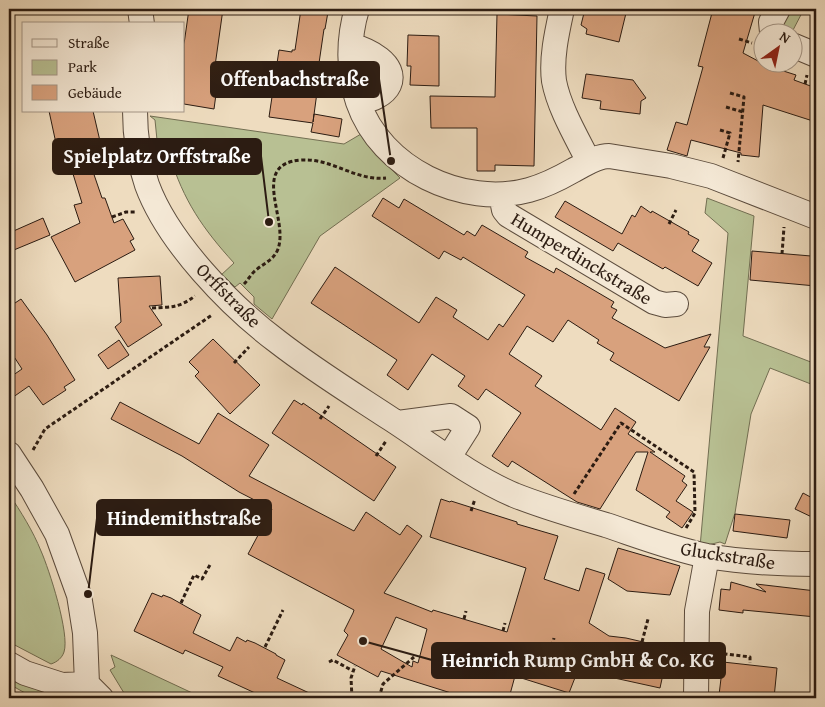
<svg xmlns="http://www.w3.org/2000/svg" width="825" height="707" viewBox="0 0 825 707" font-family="'Gentium Book Plus',serif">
<rect width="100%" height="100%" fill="#eedcbf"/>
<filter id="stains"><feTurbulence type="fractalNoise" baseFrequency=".004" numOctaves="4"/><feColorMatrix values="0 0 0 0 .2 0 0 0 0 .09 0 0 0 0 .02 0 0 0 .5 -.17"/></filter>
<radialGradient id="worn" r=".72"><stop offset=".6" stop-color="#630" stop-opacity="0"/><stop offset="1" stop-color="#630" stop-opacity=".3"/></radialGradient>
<path fill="#b8c093" stroke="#726e52" d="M786,9H804L792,32H784C779,23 782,18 786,9Z
M150,116L344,144L361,134L370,148L400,178L320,236L272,319L254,304V297L240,283L235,287L226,278H221L220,276L234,263C203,229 183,200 170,156L151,160L153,154L150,141L157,140L155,120Z
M707,198L754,216L743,336L816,364V386L770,368L751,414L735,513L725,544L720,542L700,547L728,233L705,213Z
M9,494C21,512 33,531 41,551C49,569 70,634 64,652C62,658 57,662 51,664L9,642Z
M111,655L203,698H127L110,670L115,667Z
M9,674L38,690L59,698H34L9,684Z"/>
<path fill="#d8a17d" stroke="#2c1c12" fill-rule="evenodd" d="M189,9H223L215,66H219V72L214,109L184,104V44Z
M301,9L328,12L325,29H324L318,70H320L313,122L314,114L342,119L339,137L311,132L313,123L269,117L279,50L292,52V50H295Z
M585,9H627L619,42L586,34L587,29L581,25Z
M713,9H756L743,53L760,62H777L774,68L796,75L794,80L816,88V122L763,105L759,157L741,155V153L691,140L687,156L667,150L676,122L687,125L703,67L698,66Z
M497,14L537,16L534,166L495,165V171H477V128H431L430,96L495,97Z
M408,35L439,36V86L410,85L411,66H407Z
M586,74L633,80L646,98L641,101L640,114L600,109L601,101L582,98Z
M49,111H93L103,154L88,157L102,198H105L114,223L123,219L134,239L130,241L135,250L75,282L51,237L80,223L74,205L82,203L69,161L63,163L60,147L57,148Z
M383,198L399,208L404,199L464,235L467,231L475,236L482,225L528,252L525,257L554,273L556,268L614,302L611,307L617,310L612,318L665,348L711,334L704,347H710L679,401L610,360L614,353L597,343L599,340L568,320L553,342L527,326L509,354L542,376L535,386L601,430L615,408L636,422L628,434L655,452H650L685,476L682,481L687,485L676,501L693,512L682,528L666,517L670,512L636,490L648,452H636L600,509L577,502L512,461L508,467L492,456L521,413L486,389L478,400L458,386L465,376L432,354L408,390L387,375L397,360L311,303L335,267L419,323L436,297L457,310L453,317L488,340L499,324L503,327L525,295L463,257L461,260L444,251L439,259L372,216Z
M565,201L622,234L632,215L635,217L641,206L651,213L652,211L689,232L688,234L699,240L692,251L712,263L698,286L665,267L663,269L618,243L613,251L555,217Z
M43,218L50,235L9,252V233Z
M752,251L811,256V262L816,263V286L750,280Z
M160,276L162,305L149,306L162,325L128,347L115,327L121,322L118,278Z
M21,299L47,335L75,380L64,387L66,390L43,405L29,386L9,400V378L22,369L9,349V307Z
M213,339L260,385L230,414L195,376L199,372L189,362Z
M119,340L129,355L108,369L98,355Z
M294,400L302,405L303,403L396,467L374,501L272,433Z
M120,402L199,444L218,413L269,445L249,476L354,531L366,512L400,535L407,525L422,536L384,593L432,612L433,610L507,632L526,568L430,537L441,499L450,502L451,501L517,522V524L558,536L544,579L579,591L586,568L605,574L589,623L609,636L626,638L656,645L655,649L668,651L660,688L578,670L569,693L515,676L509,698H467L381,671L378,677L337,655L348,635L344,631L353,613L354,610L248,554L272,509L239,492L182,456L111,419ZM396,617L427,629L418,663L413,661L412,667L381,649Z
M803,493L816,500V519L795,509Z
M735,514L790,520L787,538L733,531Z
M618,548L680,566L670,595L627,591L608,579Z
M731,582L766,592L756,584L816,591V617L743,610V613L719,610L721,589L730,590Z
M152,593L162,597L163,595L171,598L201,615L193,633L230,651L237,637L246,642L247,640L255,643L276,654V655L285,660L277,678L320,698H266L218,676L223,667L185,650L183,654L134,631Z
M723,662L777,668L774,698H732V697L719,695Z"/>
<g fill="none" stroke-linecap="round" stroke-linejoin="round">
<g stroke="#5c4c3d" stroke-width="26">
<path id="minor" d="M140,9L142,24
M357,9C348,38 348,73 358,102C381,169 463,208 529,190C544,186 560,178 574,170C586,164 596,156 609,156L671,166L711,176L816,217
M562,9C557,32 551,58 554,81C559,108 577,138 589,162
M772,32L771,22L778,9
M792,45L816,55
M351,46C367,49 398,64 389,85C384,96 369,100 359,103
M135,111C135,135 139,162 147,185C168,242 230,306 278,342C314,370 353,394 391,419C431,445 470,476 514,495C544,507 575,516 606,525C639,536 673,549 707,556C743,562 780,564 816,564
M501,195L504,210L508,215L654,302L665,305L676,304
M398,423L451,416L468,427L449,457
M9,454L32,489L57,534L79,595L85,633L87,684
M9,664L25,673L62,685L87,684L101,698
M696,698L697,611L707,556"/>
</g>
<path stroke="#2c1c12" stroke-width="3" stroke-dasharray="4 2.5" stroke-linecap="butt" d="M739,39L752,43
M805,84L807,75
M313,90L333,93
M730,93L744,97L738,162
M726,107L743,112
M720,130L730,133L723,158
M112,217L126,212H135
M669,224L676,210
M782,254L784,227
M244,284C248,280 251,274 256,270C264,263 274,260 278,249C289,219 249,164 301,160C332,158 355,181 386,178
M152,308C171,307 179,308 195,296
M234,363L249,347
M320,419L329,406
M33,450L45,429L212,315
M376,456L386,441
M574,494L621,423L694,472L695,513L686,528
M471,511L475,499
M181,603L194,575L202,579L211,563
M464,619L466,611
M503,631L505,623
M642,642L648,619
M552,646L554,638
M265,647L283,610
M717,653L750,657V663
M329,662L333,660L353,671
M352,698L351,678L355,666
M379,698L383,684L414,657"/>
<use href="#minor" stroke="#f4e8d5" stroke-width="24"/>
</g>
<g text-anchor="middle" stroke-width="4.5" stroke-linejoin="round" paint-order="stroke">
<g font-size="19" fill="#2c1c12" stroke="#f4e8d5">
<text transform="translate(582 258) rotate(31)" y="7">Humperdinckstraße</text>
<text transform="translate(229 295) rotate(45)" y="7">Orffstraße</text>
<text transform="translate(728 555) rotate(9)" y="7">Gluckstraße</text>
</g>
</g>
<path fill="none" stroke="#2c1c12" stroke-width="2" d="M391 161L379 79M269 222L261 156M88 594L97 518M363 641L432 660"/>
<g fill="#2c1c12" stroke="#f4e8d5" stroke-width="2">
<circle cx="391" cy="161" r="5"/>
<circle cx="269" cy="222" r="5"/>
<circle cx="88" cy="594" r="5"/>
<circle cx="363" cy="641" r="5"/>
</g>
<g fill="#2c1c12" stroke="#2c1c12" stroke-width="2">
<rect x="211" y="62" width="168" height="35" rx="5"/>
<rect x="53" y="139" width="208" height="35" rx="5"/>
<rect x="97" y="500" width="174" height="35" rx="5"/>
<rect x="432" y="643" width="293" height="35" rx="5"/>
</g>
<g font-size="20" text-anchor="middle" font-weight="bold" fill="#fff">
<text x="295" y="86">Offenbachstraße</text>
<text x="157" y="163">Spielplatz Orffstraße</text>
<text x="184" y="525">Hindemithstraße</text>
<text x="578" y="667">Heinrich Rump GmbH &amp; Co. KG</text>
</g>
<rect width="825" height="707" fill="none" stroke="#eedcbf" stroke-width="30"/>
<rect x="10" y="10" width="805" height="687" fill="none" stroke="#2c1c12" stroke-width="2.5"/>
<rect x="15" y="15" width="795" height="677" fill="none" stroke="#2c1c12"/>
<rect x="22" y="22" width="162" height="90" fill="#f4e8d5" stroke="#a49687"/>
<rect x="32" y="39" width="25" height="8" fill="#f4e8d5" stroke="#a49687"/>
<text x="68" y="48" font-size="15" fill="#2c1c12">Straße</text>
<rect x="32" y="60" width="25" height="15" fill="#b8c093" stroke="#a49687"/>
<text x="68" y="72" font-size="15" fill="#2c1c12">Park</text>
<rect x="32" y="85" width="25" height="15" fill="#d8a17d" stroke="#a49687"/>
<text x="68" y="98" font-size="15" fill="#2c1c12">Gebäude</text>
<g transform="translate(778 48) rotate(33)"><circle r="24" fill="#f4e8d5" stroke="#a49687"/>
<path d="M0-4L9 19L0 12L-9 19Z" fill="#8f2418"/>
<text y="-8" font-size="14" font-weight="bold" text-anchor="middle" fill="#2c1c12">N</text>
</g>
<rect width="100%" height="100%" filter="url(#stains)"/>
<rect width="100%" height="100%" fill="url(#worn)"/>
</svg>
